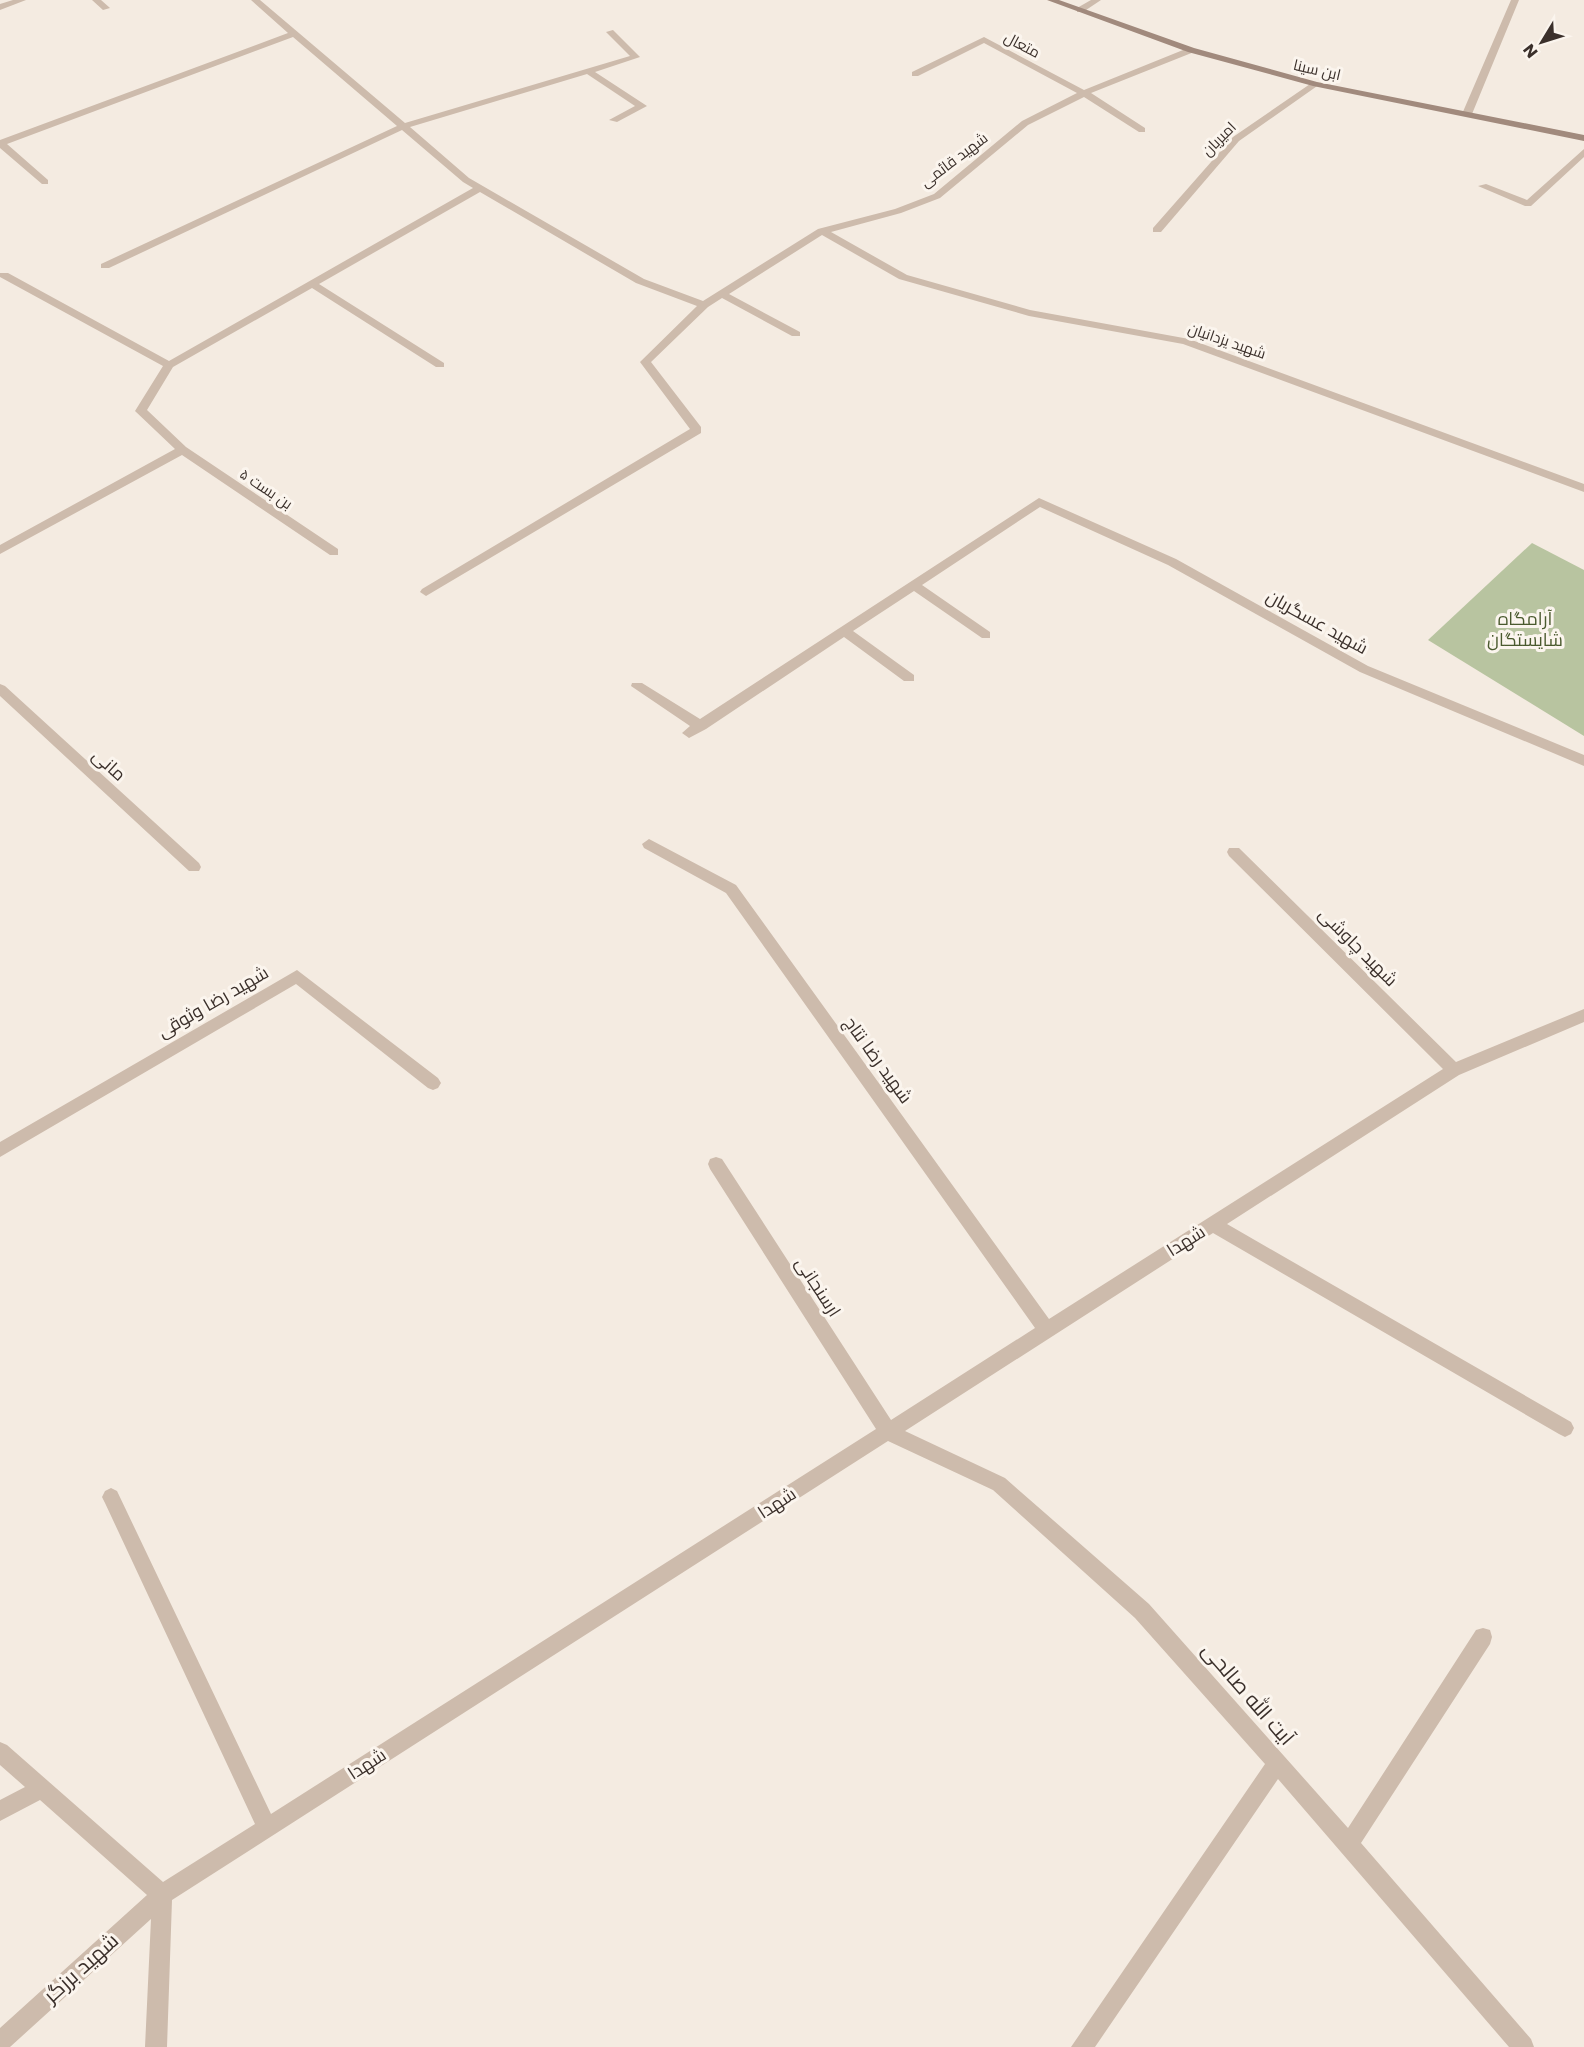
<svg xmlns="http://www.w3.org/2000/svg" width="1584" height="2047" viewBox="0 0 1584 2047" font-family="Poppins,Cairo,sans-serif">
<rect width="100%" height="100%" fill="#f4ebe1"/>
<path fill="#b8c4a0" d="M1532,543L1584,570V736L1428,640Z"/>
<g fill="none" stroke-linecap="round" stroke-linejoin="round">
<path fill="#cdbbac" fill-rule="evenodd" d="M13,0H26L0,10V4Z
M92,0H101L110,8L103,10Z
M251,0H260L405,123L630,56L606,32L613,30L640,57L595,72L647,106L617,122L609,120L635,106L587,74L410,127L469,178L644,279L703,301L818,229L895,209L934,194L1022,121L1077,93L984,43L918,76H912V72L984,37L1084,90L1188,48H1194V52L1091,93L1145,128V132H1139L1084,97L1028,125L940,198L901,213L831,232L907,275L1030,310L1189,339L1584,484V492L1183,344L1029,316L899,279L822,235L729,294L800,332V336H792L722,298L708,307L651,362L701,427V433L426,596L420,592L422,589L690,429L640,362L697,306L636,283L480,192L319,284L444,363V367H436L312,288L173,367L147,410L186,447L338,549V555H330L182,455L0,554V545L175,449L135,411L163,366L0,277V273H8L169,361L473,188L463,182L402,130L109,268H101V264L397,126L293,37L7,144L48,180V184H42L0,148V140L288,33Z
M1091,0H1101L1083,12H1077V8Z
M1511,0H1519L1472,114L1464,116L1462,114Z
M1313,82L1320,84L1239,141L1161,232H1153V228L1233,137Z
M1584,149V157L1531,206H1525L1478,186L1486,184L1527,200Z
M1039,498L1176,559L1368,666L1584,755V766L1360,672L1168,565L1040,507L922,585L990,632V638H982L914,591L853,631L914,675V681H904L844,637L706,729L689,738L682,733L690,726L631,686L632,683H642L700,719Z
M0,684L5,686L199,863L201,867L199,871H189L0,696Z
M649,839L736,885L1049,1319L1443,1069L1229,856L1227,852L1229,848H1239L1456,1062L1584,1009V1022L1459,1075L1227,1224L1571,1422L1574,1428L1571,1434L1565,1437L1559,1434L1213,1233L905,1431L1005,1478L1149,1604L1348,1828L1476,1630L1483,1628L1490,1630L1492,1637L1490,1644L1361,1843L1531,2039L1534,2047H1509L1278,1779L1095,2047H1071L1265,1764L1135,1618L993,1490L888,1441L172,1900L167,2047H145L151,1919L10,2047H0V2028L147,1895L40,1800L0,1821V1800L25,1787L0,1765V1742L7,1745L163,1882L255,1824L105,1503L102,1497L105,1491L111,1488L117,1491L271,1814L876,1429L710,1169L708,1164L710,1159L716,1157L722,1159L891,1420L1035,1328L726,893L644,848L642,844Z
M297,970L438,1078L441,1083L438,1088L433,1090L428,1088L296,984L0,1157V1142Z"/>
<path fill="#a18a7d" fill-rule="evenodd" d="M1047,0H1059L1194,48L1317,82L1584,135V141L1313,86L1188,52Z"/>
</g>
<g text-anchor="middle" stroke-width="6" stroke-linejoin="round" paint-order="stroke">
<g font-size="15" fill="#3b302b" stroke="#fbf5ee">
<text transform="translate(1022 45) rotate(28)" y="5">متعال</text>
<text transform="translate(1317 70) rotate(13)" y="5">ابن سینا</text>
<text transform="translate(1219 139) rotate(-45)" y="5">امیریان</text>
<text transform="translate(954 160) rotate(-37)" y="5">شهید قائمی</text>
<text transform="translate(1227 341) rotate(19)" y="5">شهید یزدانیان</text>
<text transform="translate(266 489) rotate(34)" y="5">بن بست ۵</text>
</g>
<g font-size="18" fill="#4a5a2e" stroke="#fbf5ee">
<text x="1525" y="625">آرامگاه<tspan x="1525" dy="21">شایستگان</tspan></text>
</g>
<g font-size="18" fill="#3b302b" stroke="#fbf5ee">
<text transform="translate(1317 622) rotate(29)" y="6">شهید عسگریان</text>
<text transform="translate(109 765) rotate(42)" y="6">مانی</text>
<text transform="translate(1358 947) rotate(45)" y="6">شهید چاوشی</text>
<text transform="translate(213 1002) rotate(-30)" y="6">شهید رضا وثوقی</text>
<text transform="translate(878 1060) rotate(54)" y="6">شهید رضا نتاج</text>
<text transform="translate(1186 1241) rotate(-32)" y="6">شهدا</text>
<text transform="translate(818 1287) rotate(57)" y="6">ارسنجانی</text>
<text transform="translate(777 1503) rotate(-33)" y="6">شهدا</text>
<text transform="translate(367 1764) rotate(-33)" y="6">شهدا</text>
</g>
<g font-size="21" fill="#3b302b" stroke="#fbf5ee">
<text transform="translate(1248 1694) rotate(49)" y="7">آیت الله صالحی</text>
<text transform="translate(81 1968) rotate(-42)" y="7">شهید برزگر</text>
</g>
</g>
<g transform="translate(1542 42) rotate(232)" stroke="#fbf5ee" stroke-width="4.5" paint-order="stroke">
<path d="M0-4.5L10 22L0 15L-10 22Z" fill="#3b302b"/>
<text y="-9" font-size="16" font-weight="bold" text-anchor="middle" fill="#3b302b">N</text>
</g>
</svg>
